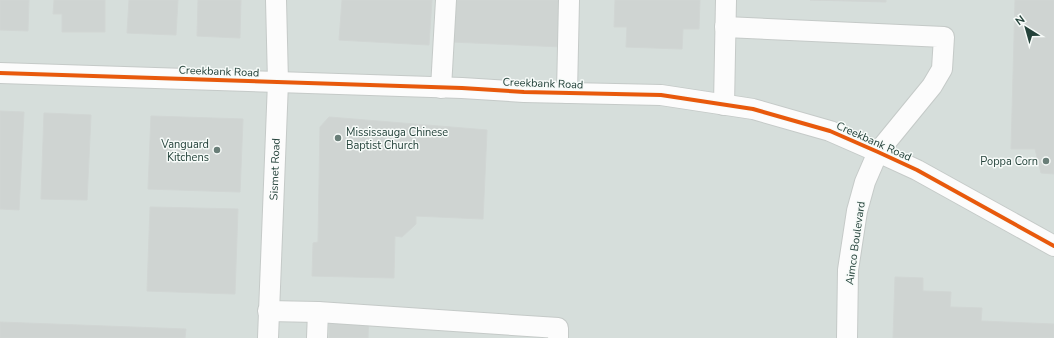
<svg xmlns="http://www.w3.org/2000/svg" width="1054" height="338" viewBox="0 0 1054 338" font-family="'Nunito Sans',sans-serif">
<rect width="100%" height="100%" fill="#e8edeb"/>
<path fill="#d6dedb" d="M0,0H1054V338H0Z"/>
<path fill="#cfd4d2" stroke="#d1d6d4" d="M0,0H29L28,31L0,30Z
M54,0H105V32H62V14H53Z
M129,0H178L176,35L127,33Z
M198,0H241L240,38L197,36Z
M342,0H432L429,45L339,40Z
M454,0H563L561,47L452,42Z
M615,0H700L699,29H683L682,49L626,47L627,27H614Z
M810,0H886V2Z
M1015,0H1054V174L1041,173L1035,149H1011Z
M0,111L24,112L19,210L0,209Z
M44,113L91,115L87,200L41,199Z
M151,116L243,119L240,192L148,189Z
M329,117L487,130L483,219L416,216V224L402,237L395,236L394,278L312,276L313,243L318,242L320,127Z
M150,207L238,209L235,294L147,291Z
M895,277L923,278V291L951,292L950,307L982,308L981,321L1054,324V338H893Z
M330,316L369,318L368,338H329Z
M0,322L186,329L185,338H0Z"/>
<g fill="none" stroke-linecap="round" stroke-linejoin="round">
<g stroke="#c5cac8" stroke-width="22">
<g id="minor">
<path d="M725,27L944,37L942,69L932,86L878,152L865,182L857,211L848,270L847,338"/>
<path d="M0,73L462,88L524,92L661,95L753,109L830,131L878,152L917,170L1054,246"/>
<path d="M441,88L446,0"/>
<path d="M567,93L569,0"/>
<path d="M724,105L726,0"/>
<path d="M268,311L318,312L558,328V338"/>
<path id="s1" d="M268,338L278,82L276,0"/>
<path d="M317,338L318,312"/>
</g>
</g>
<use href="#minor" stroke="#fcfcfc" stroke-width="20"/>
<g stroke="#f7fbf9" stroke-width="6">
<path id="cycleway" d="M0,73L462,88L524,92L661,95L753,109L830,131L878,152L917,170L1054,246"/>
</g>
<use href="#cycleway" stroke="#e8590c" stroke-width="4"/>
</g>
<g fill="#697e78" stroke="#f7fbf9" stroke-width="1.5">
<circle cx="338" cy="138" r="4"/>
<circle cx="217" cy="150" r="4"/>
<circle cx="1046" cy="161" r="4"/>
</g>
<g text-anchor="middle" stroke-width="3" stroke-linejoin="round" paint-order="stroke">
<g font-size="11" fill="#24423a" stroke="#f7fbf9">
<text transform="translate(219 71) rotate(2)" y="4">Creekbank Road</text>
<text transform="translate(543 83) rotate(2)" y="4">Creekbank Road</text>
<text transform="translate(874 141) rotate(24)" y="4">Creekbank Road</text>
<text dy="4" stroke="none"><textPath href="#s1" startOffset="169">Sismet Road</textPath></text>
<text transform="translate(855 243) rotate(-82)" y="4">Aimco Boulevard</text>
</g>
<g font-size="11" fill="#24423a" stroke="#f7fbf9" text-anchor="end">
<text x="346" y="136" text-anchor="start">Mississauga Chinese<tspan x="346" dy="13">Baptist Church</tspan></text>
<text x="209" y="148">Vanguard<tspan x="209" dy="13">Kitchens</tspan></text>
<text x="1038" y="165">Poppa Corn</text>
</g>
</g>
<g transform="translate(1026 28) rotate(323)" stroke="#f7fbf9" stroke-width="3" paint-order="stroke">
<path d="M0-3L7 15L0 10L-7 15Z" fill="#24423a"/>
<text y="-6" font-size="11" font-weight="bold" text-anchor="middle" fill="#24423a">N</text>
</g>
</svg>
